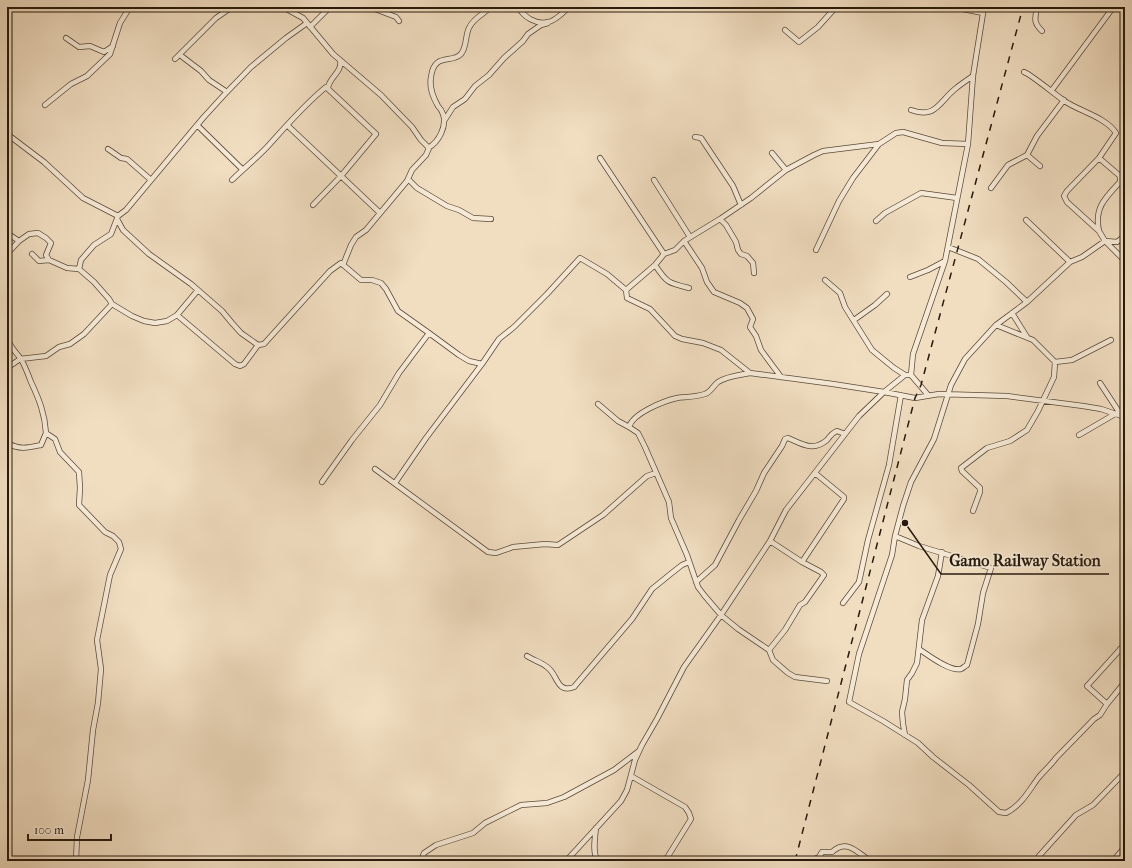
<svg xmlns="http://www.w3.org/2000/svg" width="1132" height="868" viewBox="0 0 1132 868" font-family="'IM FELL French Canon',serif">
<rect width="100%" height="100%" fill="#f1dec1"/>
<filter id="stains"><feTurbulence type="fractalNoise" baseFrequency=".005" numOctaves="4"/><feColorMatrix values="0 0 0 0 .2 0 0 0 0 .09 0 0 0 0 .02 0 0 0 .5 -.17"/></filter>
<radialGradient id="worn" r=".72"><stop offset=".6" stop-color="#630" stop-opacity="0"/><stop offset="1" stop-color="#630" stop-opacity=".3"/></radialGradient>
<g fill="none" stroke-linecap="round" stroke-linejoin="round">
<g stroke="#5a4b3a" stroke-width="6">
<path id="minor" d="M283,7L303,18L333,54L381,95L412,127L421,140L429,148L426,155L412,170L407,181L366,230L356,237L351,245L343,265
M374,7L375,9L396,17L399,21
M518,7C524,17 536,25 548,22C555,21 564,12 569,7
M953,7L983,13
M1037,7C1035,19 1033,22 1042,31
M310,27L330,7
M785,30L799,42L818,27L836,7
M66,38L79,47L90,46L104,52L113,46
M180,55L201,71L209,80L227,92
M175,59L216,18L232,7
M1024,72L1028,74C1040,82 1051,91 1063,100C1078,111 1106,117 1116,133L1099,158L1067,191L1064,196L1067,202L1099,231L1105,241L1125,261
M328,88C329,77 343,72 340,60
M1052,90L1112,9V7
M45,105L71,84L87,76L110,54L120,23L130,7
M911,110C936,119 939,102 955,89C961,84 967,80 973,76
M444,121L453,107L465,99L475,86L489,75L504,58L523,41L528,34L541,25L548,23
M197,125L242,169
M7,134L44,162L83,198L118,216
M695,137L701,138L733,186L741,205
M428,148C439,142 447,126 443,114C442,111 440,108 438,106C433,97 429,88 431,77C434,52 452,64 461,54C467,47 465,36 469,28C473,18 484,14 491,7
M108,149L121,158L127,159L151,180
M772,153L786,170
M1027,155L1040,166
M600,158L664,254
M408,179L417,188L447,206L459,210L473,218L491,219
M232,180C244,168 257,158 268,146C287,125 305,104 326,87L376,134L341,176L287,125
M654,180L690,237
M991,188L1008,165L1027,155L1037,136L1064,100
M313,205L341,176L380,213
M117,219L123,230L149,254L191,284L222,311L232,323L241,333L258,345L264,344L330,271L341,263L361,280H372L381,283L386,289L398,311L429,333L459,355L469,361L482,364
M720,219L726,225L736,242L738,250L741,254L747,256L753,263L754,273
M1026,220L1070,262
M876,221L885,213L921,193L957,198
M1099,231C1094,208 1105,198 1120,182V176L1099,158
M7,233L19,241L29,234L38,233L46,238L51,243L46,255L49,260
M684,241L702,268L707,282L714,292L740,303L747,308L753,319L750,327L756,336L761,350L781,377
M948,247L978,259L1006,282L1027,302
M816,250L839,201L853,178L879,144
M7,254L19,241
M32,254L39,261L49,260L67,268L79,269
M655,265C667,283 668,283 689,288
M910,277L928,270L945,261
M825,280L840,293L845,307L872,350L894,368L905,375
M198,290L177,315L167,321L155,323L144,321L132,316L112,304L109,299L94,282L79,269L81,260L94,245L111,234L118,216L126,210L203,118L224,95L251,67L286,38L307,23
M626,290L627,298L650,309L675,336L682,339L703,343L721,350L750,373L833,384L884,392L905,375H911L928,395
M1012,313L1027,337
M177,315L235,364L240,366L244,364L258,345
M854,320L875,305L887,294
M996,325L1033,340L1055,362
M7,328V330
M7,338C10,347 15,351 21,359C25,366 28,374 31,382C39,399 45,414 46,433L55,439L60,452L79,472L80,488L79,505L105,532L113,536L119,542L121,549L110,575L97,640L101,669L98,703L93,730L88,780L77,837L76,861
M7,368L20,359L46,356L59,347L70,344L84,334L112,304
M750,373C740,375 727,376 718,382C713,386 711,392 705,394C696,397 686,397 677,398C664,401 633,413 629,427L638,433L645,447L669,502L671,518L687,555L698,587L704,595L721,615L738,629L769,650L773,660L788,673L795,677L827,681
M911,375L913,354L945,261L968,144L973,76L984,7
M1100,383L1121,415
M598,404L618,421L629,427
M1079,435L1115,414
M7,443C20,450 27,448 41,445L46,433
M375,469L488,552L496,553L513,547L545,544L558,545L603,515L647,476L656,473
M322,482L352,440L380,405L399,373L429,333
M395,483L426,438L482,364L499,339L514,327L547,294L580,258L607,274L626,290L655,265L664,254L675,250L684,241L720,219L751,198L786,170L814,155L823,151L879,144L896,133L903,132L942,143L968,144
M973,511L980,492V488L962,471L961,468L987,448L1010,441L1027,430L1038,411L1054,377L1055,362L1072,360L1111,340
M895,536L919,546L991,568L983,593L978,624L967,665C965,666 963,668 961,669C950,672 928,655 919,649
M802,562L844,499V497L815,473
M696,582L715,565L739,520L756,491L764,473L782,446L785,439L788,438C802,444 813,452 827,440C830,436 832,433 837,431L845,434
M843,603L859,582L868,540L889,465L901,395
M1125,644L1087,686L1107,704L1125,682
M1120,649L1125,654
M769,650L785,630L800,605L805,602L824,575L821,572L802,562L770,541
M527,656C533,660 541,662 547,667C558,674 556,694 574,687L632,619L652,589L673,572L682,565L689,562
M1107,704L1100,715L1094,719L1056,758C1051,765 1045,770 1039,777C1029,790 1022,805 1006,813L999,812L969,785L933,757L918,743L883,721L849,702L859,654L892,555L895,536L903,506L911,482L934,439L951,385L965,359L996,325L1027,302L1070,262L1082,257L1105,241L1117,242L1125,236
M905,735L903,724L902,712L905,699L907,680L912,673L917,663L922,620L938,576L942,552
M631,776L685,807L689,813L691,819L665,861
M596,828C595,837 592,854 598,861
M1039,856L1076,815L1093,805L1125,772
M421,861L424,853L436,845L473,833L485,823L521,805L547,803L564,797L614,770L639,751
M566,861L621,801L627,790L635,760L642,745L657,719L684,667L721,615L770,541L786,510L859,416L884,392L915,398L939,394L1007,396L1083,406L1101,409L1125,417
M811,861L819,857L822,852H832C847,839 856,851 870,861
M1113,861L1125,847"/>
</g>
<use href="#minor" stroke="#f6ead7" stroke-width="4.5"/>
<path stroke="#271a0d" stroke-width="1.5" stroke-dasharray="7 7" stroke-linecap="butt" d="M795,861L915,398L921,385L1023,7"/>
</g>
<path fill="none" stroke="#271a0d" stroke-width="1.5" d="M905 523L941 574H1109"/>
<circle fill="#271a0d" stroke="#f6ead7" stroke-width="1.5" cx="905" cy="523" r="4"/>
<g font-size="16" text-anchor="middle" font-weight="bold" fill="#271a0d" stroke="#f6ead7" stroke-width="3" stroke-linejoin="round" paint-order="stroke">
<text x="1025" y="566">Gamo Railway Station</text>
</g>
<rect width="1132" height="868" fill="none" stroke="#f1dec1" stroke-width="24"/>
<rect x="8" y="8" width="1116" height="852" fill="none" stroke="#271a0d" stroke-width="2"/>
<rect x="12" y="12" width="1108" height="844" fill="none" stroke="#271a0d"/>
<path d="M28 834v6h83v-6" fill="none" stroke="#271a0d" stroke-width="2"/>
<text x="34" y="834" font-size="12" fill="#271a0d" stroke="#f6ead7" stroke-width="3" paint-order="stroke">100 m</text>
<rect width="100%" height="100%" filter="url(#stains)"/>
<rect width="100%" height="100%" fill="url(#worn)"/>
</svg>
